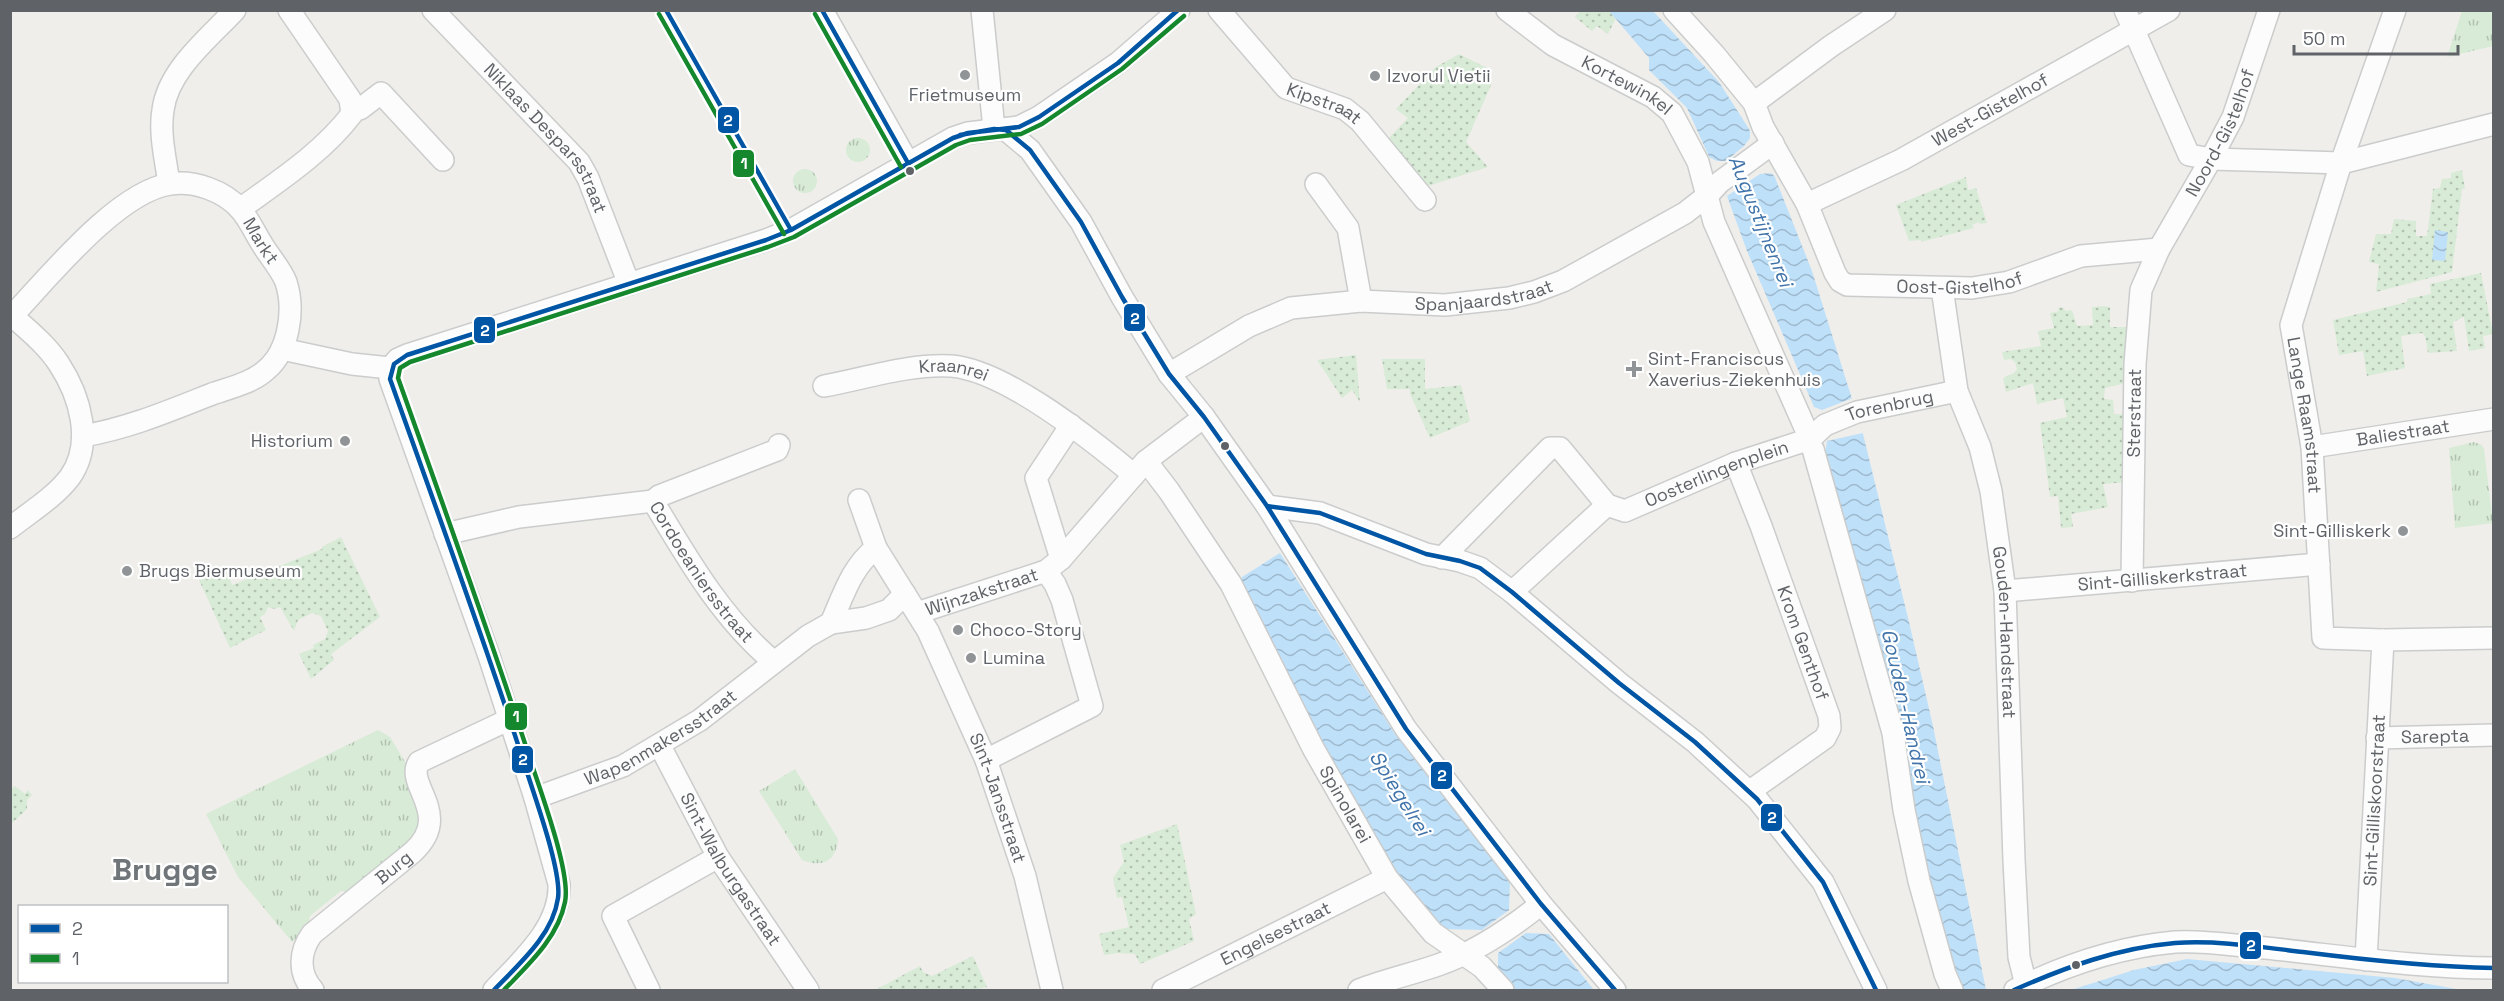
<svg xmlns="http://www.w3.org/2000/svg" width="2504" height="1001" viewBox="0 0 2504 1001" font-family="'Space Grotesk',sans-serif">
<defs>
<pattern id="grass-tufts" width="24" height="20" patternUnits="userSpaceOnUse" patternTransform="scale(1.5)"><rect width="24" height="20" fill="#d8ebd6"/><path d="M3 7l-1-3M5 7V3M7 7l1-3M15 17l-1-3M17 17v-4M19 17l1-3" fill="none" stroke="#b2c2b1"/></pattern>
<pattern id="garden-dots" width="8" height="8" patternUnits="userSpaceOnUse" patternTransform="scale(1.5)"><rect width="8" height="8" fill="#d8ebd6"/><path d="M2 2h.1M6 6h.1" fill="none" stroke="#b2c2b1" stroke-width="1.8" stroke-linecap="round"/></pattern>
<pattern id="water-waves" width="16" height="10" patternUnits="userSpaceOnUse" patternTransform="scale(1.5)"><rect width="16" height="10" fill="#bfe0f9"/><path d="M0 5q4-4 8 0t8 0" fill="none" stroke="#9eb9cd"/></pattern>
</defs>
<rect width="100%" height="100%" fill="#efeeea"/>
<path fill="url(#grass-tufts)" d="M2462,11H2493V46L2447,57Z
M846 150a12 12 0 1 1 24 0a12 12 0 1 1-24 0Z
M793 181a12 12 0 1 1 24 0a12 12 0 1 1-24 0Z
M2474,442L2482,445L2484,449L2493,523L2455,528L2449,448Z
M378,730L390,737L410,770L420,817L413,844L355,892L341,891L310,916L308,929L292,942L238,877L206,814Z
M795,769L838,839C836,862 822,868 802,860L759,791Z"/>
<path fill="url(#garden-dots)" d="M1609,10L1616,18L1608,34L1597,26L1592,31L1575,17L1580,11Z
M1459,54L1487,68L1480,78L1492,83L1466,142L1488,167L1428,186L1386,141L1408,118L1396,109L1436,67Z
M2462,170L2465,189H2462L2452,272L2376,292L2379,264L2369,262L2376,234H2391L2394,219L2416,221V236H2427L2433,189L2440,188L2442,179L2451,178V173Z
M1966,177L1968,190L1976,188L1987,223L1980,224L1979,222L1972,225L1974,228L1921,242V240L1909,241L1896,205Z
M2481,273L2493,334L2483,336L2485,348L2469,351L2464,317L2453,322L2457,351L2428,353L2425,336L2422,333L2401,336L2405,368L2367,376L2363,351L2339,355L2333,320L2407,302V299L2431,294L2430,284Z
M2103,306L2110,307V327H2131L2130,382L2105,388L2104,399L2113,400L2114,414L2129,415L2128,482L2103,484L2108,507L2071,514L2073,527L2061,528L2058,496L2050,497L2040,423L2067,417L2063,398L2037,404L2033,383L2006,392L2003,378L2014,373L2017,369L2015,362L2011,359L2004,360L2002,352L2041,346L2038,331L2054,328L2050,313L2059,311L2058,308L2062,307L2066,311L2072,310L2077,326L2093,325L2092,307Z
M1356,355L1360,402L1352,390L1342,398L1317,360Z
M1382,359H1425V389L1461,385L1470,421L1430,438L1410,394V389H1387Z
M341,537L380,617L331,654L334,660L311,679L299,654L314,648L313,645L325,639L328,631L321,616L312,613L298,620L294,631L280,607L275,609L268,607L265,614L260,617L266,630L230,648L199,580L226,569L232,585L322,549V547Z
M15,786L25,794L28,790L32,795L27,800V809L11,824V789Z
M1177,824L1196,914L1189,919L1194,941L1140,964L1135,954L1118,953L1104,955L1099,934L1129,927L1122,897L1117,898L1113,878L1124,862L1120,845Z
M973,956L987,987L973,990H875L920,966L923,972L932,976Z"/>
<path fill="url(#water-waves)" d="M1609,11H1653L1719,82L1749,129L1774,175L1812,271L1863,434L1909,622L1933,726L1986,990H1962L1944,948L1824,460L1827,441L1822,410L1814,407L1747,251L1727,196L1687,108L1649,70V58Z
M2435,230L2448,232L2445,261L2432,260Z
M1280,553L1395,734L1510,880L1509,910L1526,933L1549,934L1594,990H1514L1498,972V953L1482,930L1441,929C1418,899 1393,870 1374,838C1323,755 1282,666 1239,579Z
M2187,959L2395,978L2462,990H2071L2134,970Z"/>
<path fill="#efeeea" d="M1750,130L1775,176L1770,173L1760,174L1727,196L1709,157L1717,161H1726L1744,146L1750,138Z
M1853,398L1863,433L1827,441L1822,410Z
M1509,910L1526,933L1498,953L1482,930Z"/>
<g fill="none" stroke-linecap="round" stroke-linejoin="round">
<g stroke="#cbcccc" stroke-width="24">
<g id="minor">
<path id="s1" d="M433,10L579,162L588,178L629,284"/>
<path d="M822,10L908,163"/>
<path d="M982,10L994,129"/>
<path id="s2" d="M1219,10L1286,88L1345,109L1360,121L1425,200"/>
<path id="s3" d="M1507,10L1553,45L1653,97L1672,113L1698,162L1714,222L1810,439"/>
<path id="s4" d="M1674,10L1714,54L1754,103L1763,127L1807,204L1835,273L1840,281L1847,285L1972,288L2009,282L2081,256L2159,249"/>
<path d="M2125,10L2189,155L2211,159L2341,163L2494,124"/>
<path id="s5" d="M2395,10L2341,163L2291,325L2312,447L2323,638L2383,640L2494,638"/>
<path d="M1754,103L1831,46L1885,10"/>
<path d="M360,109L381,93L443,160"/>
<path d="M1006,130L1030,150L1081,222L1122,297L1169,374L1204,417L1267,506L1406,729L1541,904L1615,990"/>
<path d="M169,184C166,161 159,134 163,110C168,70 209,38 235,10"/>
<path d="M1316,184L1348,228L1361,301"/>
<path id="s6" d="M1807,204L1901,160L2169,10"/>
<path d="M240,209C280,180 322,153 352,114L350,99L289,10"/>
<path id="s7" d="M1942,288L1957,391L1980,447L1991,491L2005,591L2014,860L2019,957L2026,985"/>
<path d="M10,314C27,329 47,345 59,364C80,396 94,443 70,477C55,497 30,512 10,528"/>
<path id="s8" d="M12,316C49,277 117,192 170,184C194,180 224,191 240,209C249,219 255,233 262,244C269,256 281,269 286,282C295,310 289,351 266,370C252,383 229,388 212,394C169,411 129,428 83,436"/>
<path d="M282,349L352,364L390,368"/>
<path d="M390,368L398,359L407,355L766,240L791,230L953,138L968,133L1019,127L1039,117L1118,63L1179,10"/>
<path d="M390,368V379L489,656L535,798L559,884C561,927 521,961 494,990"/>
<path id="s9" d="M1169,374L1249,326L1291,308L1361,301L1445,305L1509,298L1534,292L1563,281L1685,213L1708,195L1720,182L1773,143"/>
<path id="s10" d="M824,386C863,379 912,363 951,366C1005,370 1092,440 1134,475"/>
<path id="s11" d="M2312,447L2494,419"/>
<path d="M1813,449L1893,733L1904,810L1919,881L1945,974L1952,990"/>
<path id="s12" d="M1146,461L1169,491L1231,584L1313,748L1387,878L1433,933L1482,967L1503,990"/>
<path id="s13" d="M1736,463L1761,526L1829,716L1830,728L1825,738L1750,791"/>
<path id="s14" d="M859,500L876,548L928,631L986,760L1025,876L1052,990"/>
<path id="s15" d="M653,501C687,558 722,619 774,662"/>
<path d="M653,501L659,496L777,450L779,445"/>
<path id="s16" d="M1607,505L1625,511L1736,463L1810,439L1825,425L1857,412L1957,391"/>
<path d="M1267,506L1320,513L1426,554L1460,561L1480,568L1512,592L1619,683L1695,742L1757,799L1823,882L1876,990"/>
<path d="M445,534L519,517L653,501"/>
<path d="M1442,558L1550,448H1560L1607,505L1512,592"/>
<path d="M1061,559L1036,478L1071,425"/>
<path id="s17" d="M2132,581L2135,364L2141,290L2159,249L2211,159L2233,117L2269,10"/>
<path id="s18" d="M2005,591L2319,564"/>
<path id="s19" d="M917,613L1046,571L1061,559L1146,461L1204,417"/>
<path d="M831,623C843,596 852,566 876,548"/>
<path id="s20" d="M2377,738L2494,735"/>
<path id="s21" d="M660,746L718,857L808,990"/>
<path d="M986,760L1092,706L1062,600L1055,584L1046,571"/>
<path id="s22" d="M535,798L623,766L700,720L808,636L831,623L866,618L889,610L905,594"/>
<path id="s23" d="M2366,960L2383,640"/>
<path id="s24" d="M313,990C298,973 299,952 312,934L413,852C454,814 404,785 419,762L510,719"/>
<path d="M649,990L613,916L718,857"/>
<path id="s25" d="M1163,990L1387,878"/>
<path d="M1359,990C1385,980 1412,974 1438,965C1476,952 1510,929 1541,904"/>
<path d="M2015,990C2065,965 2119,947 2175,942C2205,940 2237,946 2266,948C2342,956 2417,968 2494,968"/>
</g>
</g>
<use href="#minor" stroke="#fdfcfc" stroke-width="21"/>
<g stroke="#fff" stroke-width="9">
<path id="bus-1" d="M666,10L791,230
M822,10L908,163
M960,135L994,129L1006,130L1030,150L1081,222L1122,297L1169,374L1204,417L1267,506L1406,729L1541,904L1615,990
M1267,506L1320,513L1426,554L1460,561L1480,568L1512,592L1619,683L1695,742L1757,799L1823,882L1876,990
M494,990C519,964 553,935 558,898C562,871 534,795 525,766C483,636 436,508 390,379L394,364L407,355L766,240L791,230L953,138L968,133L1019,127L1039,117L1118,63L1178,10
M2014,990C2066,967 2118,948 2175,943C2217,940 2261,947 2303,952C2366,960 2429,967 2494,968"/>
</g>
<g stroke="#fff" stroke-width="9">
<path id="bus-2" d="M659,14L784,234
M815,14L901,167
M504,990C528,965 558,938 565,902C571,874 542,795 532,765C490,635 444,507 398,378L400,368L410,362L768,247L794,237L956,145L970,140L1021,134L1042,124L1122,69L1184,16"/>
</g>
<use href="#bus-1" stroke="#0056a4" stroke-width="4.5"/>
<use href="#bus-2" stroke="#15882e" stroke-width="4.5"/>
</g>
<g fill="#919496" stroke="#fff" stroke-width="2">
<circle cx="965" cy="75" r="6"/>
<circle cx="1375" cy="76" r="6"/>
<path d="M1631 360h6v6h6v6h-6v6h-6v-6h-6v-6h6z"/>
<circle cx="345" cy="441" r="6"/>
<circle cx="2403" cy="531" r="6"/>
<circle cx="127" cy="571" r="6"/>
<circle cx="958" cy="630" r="6"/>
<circle cx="971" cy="658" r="6"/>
</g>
<g fill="#5f6368" stroke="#fff" stroke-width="2">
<circle cx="910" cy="171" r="5"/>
<circle cx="1225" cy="446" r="5"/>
<circle cx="2076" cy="965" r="5"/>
</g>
<g text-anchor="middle" stroke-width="4.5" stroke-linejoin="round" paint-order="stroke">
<g font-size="18" fill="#5f6368" stroke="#fff" text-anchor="start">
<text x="1387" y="82">Izvorul Vietii</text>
<text x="965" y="101" text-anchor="middle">Frietmuseum</text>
<text x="1648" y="365">Sint-Franciscus<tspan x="1648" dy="21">Xaverius-Ziekenhuis</tspan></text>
<text x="333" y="447" text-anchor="end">Historium</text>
<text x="2391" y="537" text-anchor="end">Sint-Gilliskerk</text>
<text x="139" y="577">Brugs Biermuseum</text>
<text x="970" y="636">Choco-Story</text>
<text x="983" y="664">Lumina</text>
</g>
<g font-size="18" fill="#5f6368" stroke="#fff">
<text dy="6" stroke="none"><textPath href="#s3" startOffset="142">Kortewinkel</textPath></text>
<text dy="6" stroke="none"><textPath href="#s2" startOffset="144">Kipstraat</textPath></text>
<text dy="6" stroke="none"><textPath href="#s6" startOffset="206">West-Gistelhof</textPath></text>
<text dy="6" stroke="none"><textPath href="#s17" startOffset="468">Noord-Gistelhof</textPath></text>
<text dy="6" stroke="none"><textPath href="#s1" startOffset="172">Niklaas Desparsstraat</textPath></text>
<text dy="6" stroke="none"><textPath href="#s8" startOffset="324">Markt</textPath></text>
<text dy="6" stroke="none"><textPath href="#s4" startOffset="442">Oost-Gistelhof</textPath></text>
<text dy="6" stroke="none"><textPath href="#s9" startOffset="333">Spanjaardstraat</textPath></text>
<text dy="6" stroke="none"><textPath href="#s10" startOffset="132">Kraanrei</textPath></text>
<text dy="6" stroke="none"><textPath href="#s16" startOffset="306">Torenbrug</textPath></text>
<text dy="6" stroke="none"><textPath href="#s17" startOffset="168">Sterstraat</textPath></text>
<text dy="6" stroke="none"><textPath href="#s5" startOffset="423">Lange Raamstraat</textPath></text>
<text dy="6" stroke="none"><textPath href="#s11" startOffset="92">Baliestraat</textPath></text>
<text dy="6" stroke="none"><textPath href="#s16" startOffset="118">Oosterlingenplein</textPath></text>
<text dy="6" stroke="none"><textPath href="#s15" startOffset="86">Cordoeaniersstraat</textPath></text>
<text dy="6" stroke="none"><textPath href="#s18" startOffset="158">Sint-Gilliskerkstraat</textPath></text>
<text dy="6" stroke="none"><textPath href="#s19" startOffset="68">Wijnzakstraat</textPath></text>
<text dy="6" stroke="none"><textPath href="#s7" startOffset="352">Gouden-Handstraat</textPath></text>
<text dy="6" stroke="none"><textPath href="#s13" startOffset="192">Krom Genthof</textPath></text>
<text dy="6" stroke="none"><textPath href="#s20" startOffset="58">Sarepta</textPath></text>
<text dy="6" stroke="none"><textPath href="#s22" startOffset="140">Wapenmakersstraat</textPath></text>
<text dy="6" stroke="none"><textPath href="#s14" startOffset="330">Sint-Jansstraat</textPath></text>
<text dy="6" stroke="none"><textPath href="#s23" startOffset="160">Sint-Gilliskoorstraat</textPath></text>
<text dy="6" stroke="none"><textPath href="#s12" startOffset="398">Spinolarei</textPath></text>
<text dy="6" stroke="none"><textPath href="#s24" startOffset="166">Burg</textPath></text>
<text dy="6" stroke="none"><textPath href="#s21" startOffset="142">Sint-Walburgastraat</textPath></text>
<text dy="6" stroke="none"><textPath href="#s25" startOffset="126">Engelsestraat</textPath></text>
</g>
<g font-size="20" font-style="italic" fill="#4174aa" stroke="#fff">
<text transform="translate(1761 221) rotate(68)" y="7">Augustijnenrei</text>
<text transform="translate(1906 706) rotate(77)" y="7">Gouden-Handrei</text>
<text transform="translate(1400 793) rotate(58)" y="7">Spiegelrei</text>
</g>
<g font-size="30" font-weight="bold" fill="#70757a" stroke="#fff">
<text x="165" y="880">Brugge</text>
</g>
</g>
<g stroke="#fff" stroke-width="2">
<rect x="717" y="106" width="23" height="28" rx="6" fill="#0056a4"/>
<rect x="732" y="149" width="23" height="29" rx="6" fill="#15882e"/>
<rect x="1123" y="303" width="23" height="29" rx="6" fill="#0056a4"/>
<rect x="473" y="316" width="23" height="28" rx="6" fill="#0056a4"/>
<rect x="504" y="702" width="24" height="29" rx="6" fill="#15882e"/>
<rect x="511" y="745" width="23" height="29" rx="6" fill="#0056a4"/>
<rect x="1430" y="761" width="23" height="29" rx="6" fill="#0056a4"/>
<rect x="1760" y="803" width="23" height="29" rx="6" fill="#0056a4"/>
<rect x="2239" y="931" width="23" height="29" rx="6" fill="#0056a4"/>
</g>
<g font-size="16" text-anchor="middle" font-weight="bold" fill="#fff">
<text x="728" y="126">2</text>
<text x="744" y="169">1</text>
<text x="1135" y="324">2</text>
<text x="485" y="336">2</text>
<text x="516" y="722">1</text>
<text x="523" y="765">2</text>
<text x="1442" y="781">2</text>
<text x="1772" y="823">2</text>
<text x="2251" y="951">2</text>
</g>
<rect width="2504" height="1001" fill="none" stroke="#5f6368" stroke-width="24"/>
<rect x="18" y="905" width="210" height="78" fill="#ffffff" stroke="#bfc1c3" stroke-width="1.5"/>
<rect x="30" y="924" width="30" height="9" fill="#0056a4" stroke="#bfc1c3" stroke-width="1.5"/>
<text x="72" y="935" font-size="18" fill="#5f6368">2</text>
<rect x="30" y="954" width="30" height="9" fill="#15882e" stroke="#bfc1c3" stroke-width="1.5"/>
<text x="72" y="965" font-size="18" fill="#5f6368">1</text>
<path d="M2294 45v9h164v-9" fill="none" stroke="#5f6368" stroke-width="3"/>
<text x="2303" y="45" font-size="18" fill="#5f6368" stroke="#ffffff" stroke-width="4.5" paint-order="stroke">50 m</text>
</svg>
